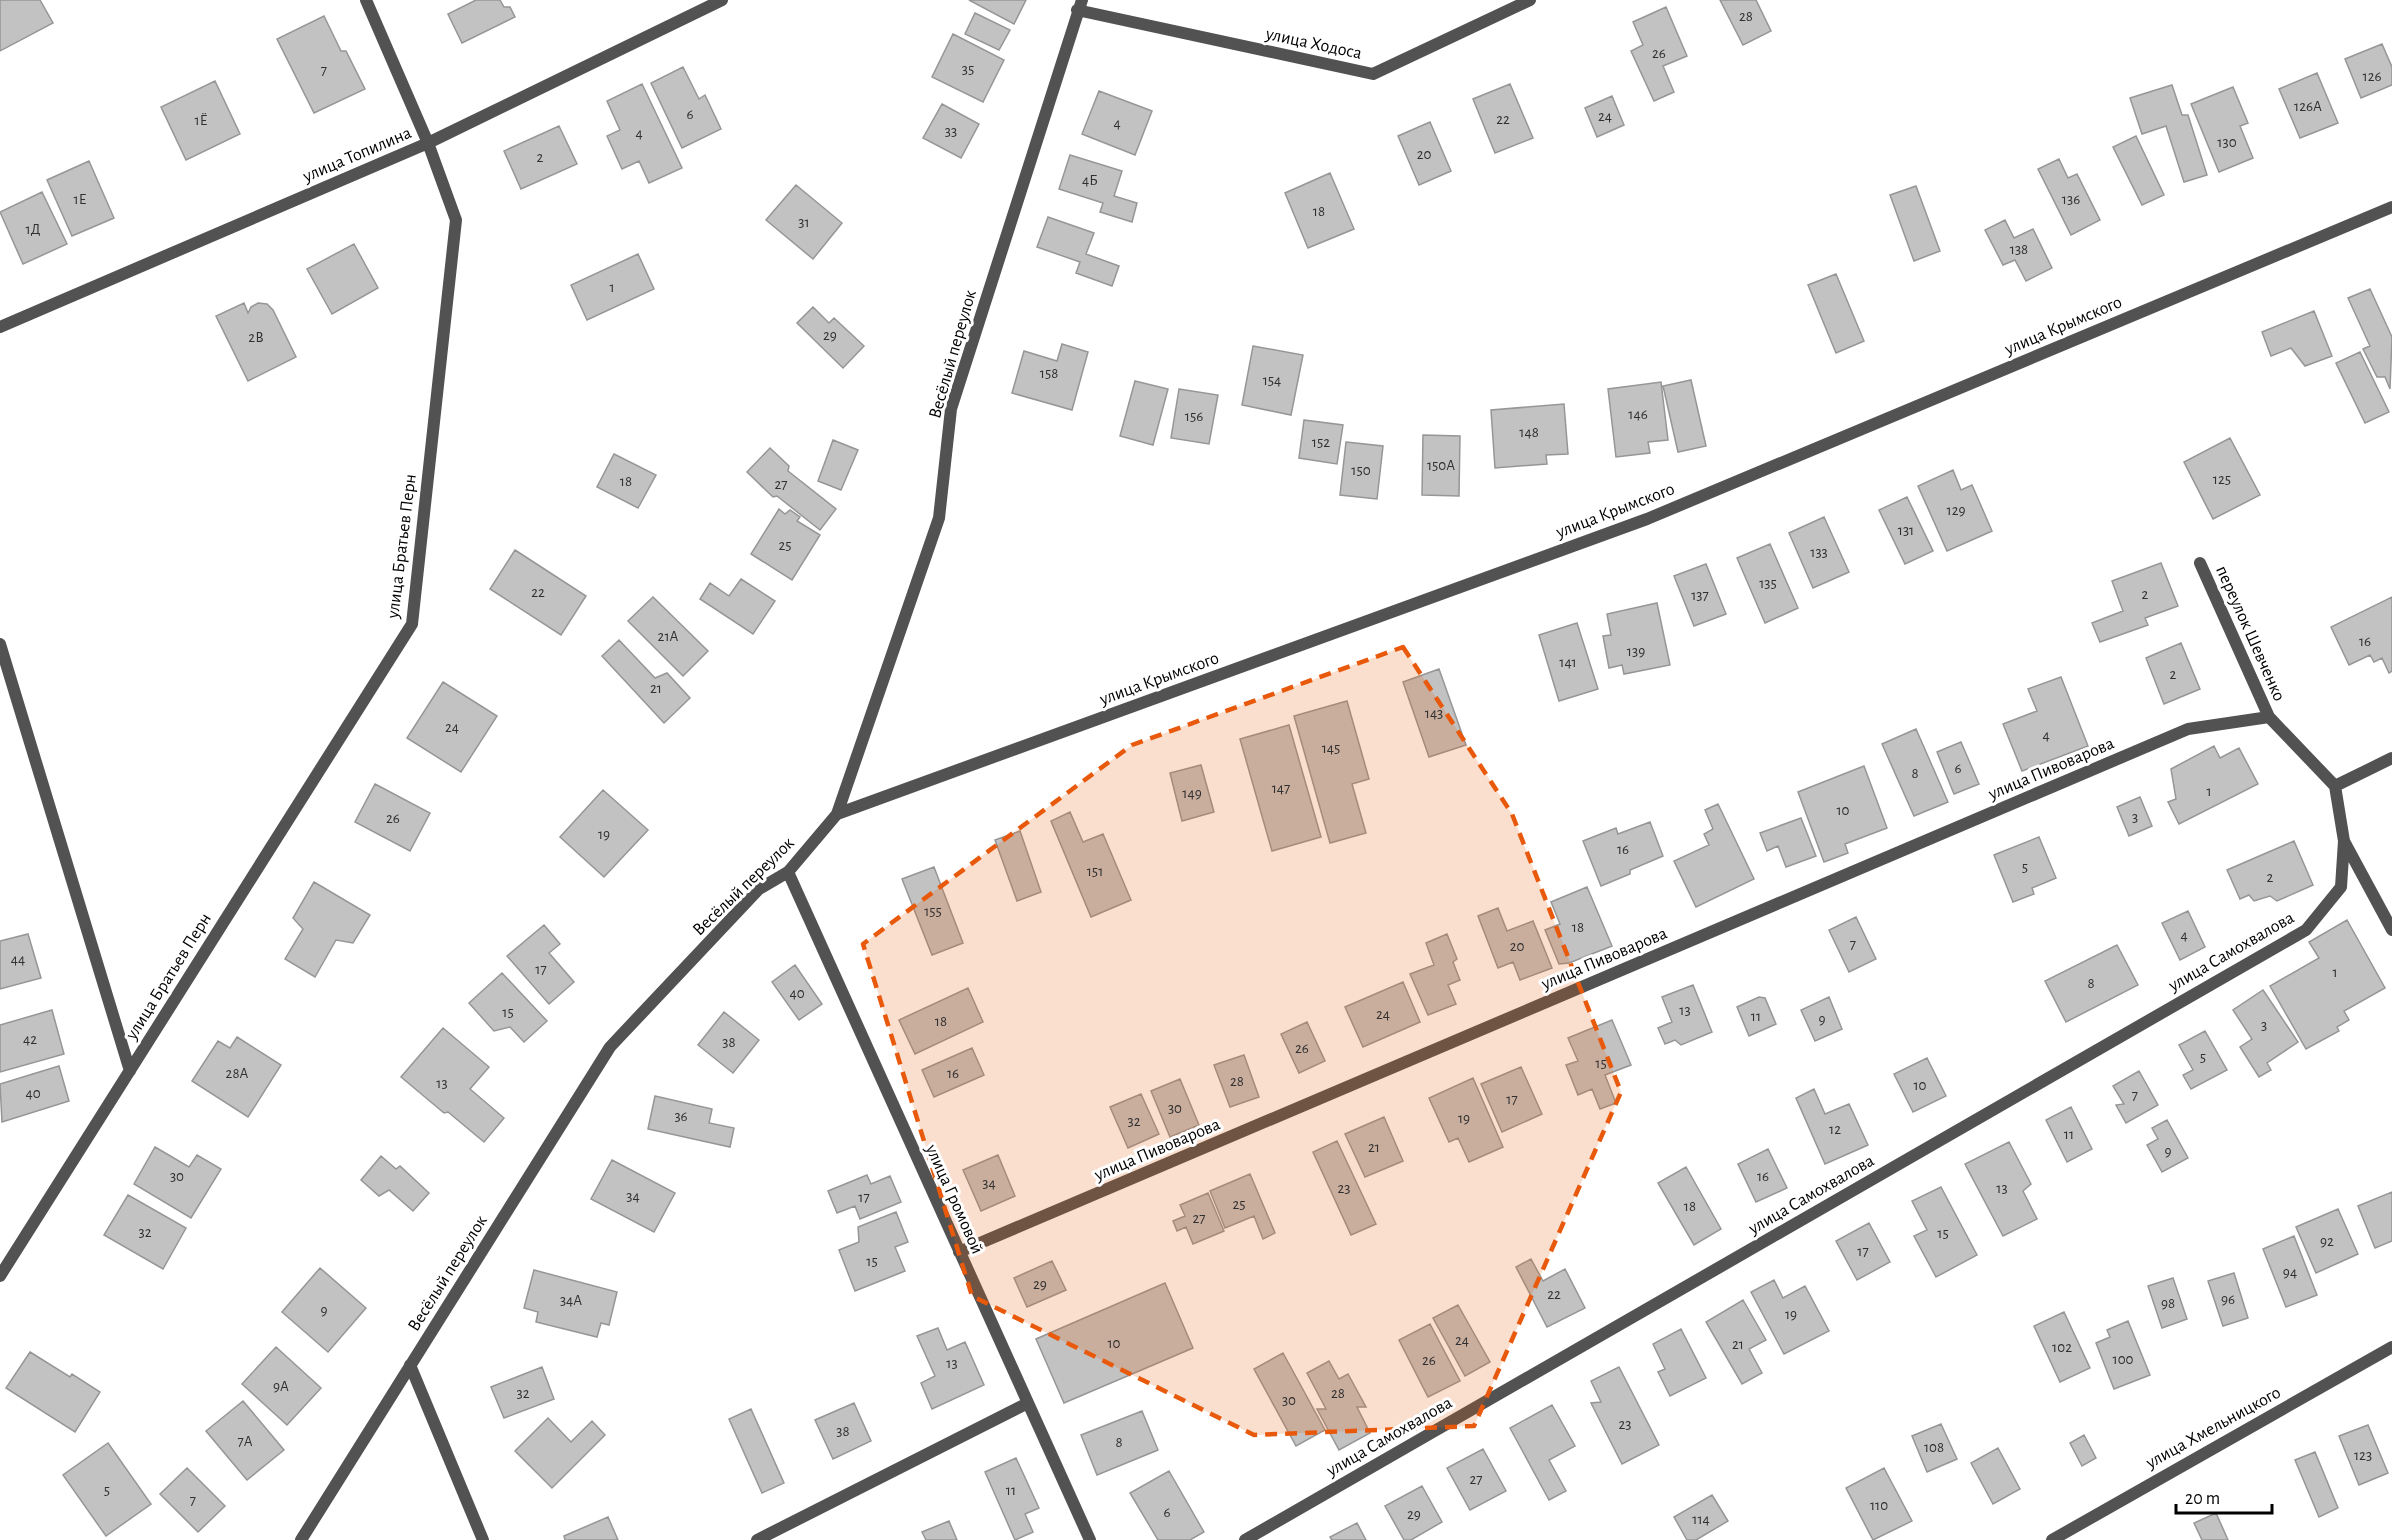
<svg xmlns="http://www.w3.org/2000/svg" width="2392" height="1540" viewBox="0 0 2392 1540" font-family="'Alegreya Sans',sans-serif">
<rect width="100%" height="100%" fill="#fff"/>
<path fill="#c2c2c2" stroke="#969696" stroke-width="1.5" d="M0,0H40L53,23L0,51Z
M476,0H500L504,7H510L515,17L462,43L448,14Z
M969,0H1026L1014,24Z
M1720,0H1756L1771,31L1743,45Z
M1666,7L1687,56L1663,66L1674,92L1654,101L1631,51L1643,45L1633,22Z
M975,13L1010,30L999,50L965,34Z
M324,16L341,51H346L365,89L314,113L277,39Z
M953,34L1004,60L983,102L932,77Z
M2382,44L2392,67V85L2361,98L2345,59Z
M683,67L699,99L705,95L721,129L682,148L651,83Z
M2317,73L2338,123L2300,138L2279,89Z
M215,81L240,134L186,160L161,107Z
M642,84L682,168L649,183L639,161L622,169L607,136L620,130L607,101Z
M1510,84L1533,138L1495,153L1473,99Z
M2172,85L2182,115H2188L2207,175L2184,182L2166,126L2142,134L2130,98Z
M2233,87L2248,123L2240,126L2253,158L2219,172L2191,104Z
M1099,91L1152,111L1135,155L1082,134Z
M1612,96L1624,125L1597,137L1585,108Z
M942,104L979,124L961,158L923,138Z
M1430,122L1451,171L1419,185L1398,136Z
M559,126L577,164L521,189L504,151Z
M2136,136L2164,195L2142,205L2113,147Z
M1070,155L1122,171L1114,196L1137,203L1132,222L1100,212L1103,203L1059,189Z
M2059,159L2068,178L2077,174L2100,220L2071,235L2038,169Z
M89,161L114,218L72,236L47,180Z
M1330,173L1354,229L1308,248L1285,193Z
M796,185L842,223L813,259L766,220Z
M1916,186L1940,251L1914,261L1890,195Z
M42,192L67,244L23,264L0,212Z
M1048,217L1094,233L1086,254L1119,266L1112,286L1076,273L1080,262L1037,247Z
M2005,220L2014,238L2033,229L2052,268L2026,281L2015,260L2003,265L1985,230Z
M354,244L378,288L332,314L307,269Z
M638,254L654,289L587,320L571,285Z
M1836,274L1864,341L1836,353L1808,285Z
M2370,289L2392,337L2390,389L2385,377H2377L2363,349L2370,346L2348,298Z
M244,303L248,313L251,307L258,303L267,304L273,310L296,357L248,381L216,316Z
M813,307L829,323L834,318L864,346L843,368L797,323Z
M2314,311L2332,356L2305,366L2291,348L2271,356L2262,332Z
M1062,344L1088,352L1072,410L1012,393L1024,351L1057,361Z
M1253,346L1303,355L1291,415L1242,405Z
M2360,352L2389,412L2365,423L2336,363Z
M1691,380L1706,446L1678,452L1663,386Z
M1135,381L1168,389L1153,445L1120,436Z
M1661,382L1668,440L1648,442L1650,453L1616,457L1608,389Z
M1179,389L1218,395L1209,444L1171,438Z
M1564,404L1568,454L1546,455L1547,464L1495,468L1491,410Z
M1304,420L1343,425L1337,464L1299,458Z
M1423,435L1460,436L1459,496L1422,495Z
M2230,438L2260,495L2213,519L2184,462Z
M833,440L858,450L841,490L818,481Z
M1346,442L1383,446L1377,499L1340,495Z
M770,448L789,466L788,471L836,509L820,530L777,496L773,497L747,472Z
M614,454L656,475L638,508L597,487Z
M1953,470L1961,490L1972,485L1992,531L1947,551L1918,486Z
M1907,497L1933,551L1905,564L1879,510Z
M779,509L785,514L790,510L800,517L797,521L820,535L792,580L751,554Z
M1824,517L1849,572L1813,588L1789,533Z
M1770,544L1798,608L1765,623L1737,558Z
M515,550L586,596L561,635L490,589Z
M2161,563L2178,606L2145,618L2148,625L2100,642L2092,623L2123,611L2112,581Z
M1706,564L1726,614L1694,626L1674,576Z
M741,579L775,601L753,634L700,599L710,583L729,596Z
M653,597L708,651L683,676L628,621Z
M2392,597V671L2389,673L2382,658L2374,662L2370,655L2349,665L2331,627Z
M1657,603L1670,665L1624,674L1622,665L1609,668L1603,636L1611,635L1607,614Z
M1577,623L1598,689L1559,701L1539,635Z
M619,640L655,678L667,673L690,698L664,723L602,656Z
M2181,643L2200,689L2164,704L2146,658Z
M1439,669L1466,745L1429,757L1403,682Z
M2061,677L2088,746L2022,771L2003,724L2037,711L2028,689Z
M443,682L497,716L461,772L407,738Z
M1347,701L1369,779L1352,784L1366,833L1330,843L1294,716Z
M1289,725L1321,837L1272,851L1240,739Z
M1916,729L1948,802L1914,816L1882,744Z
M1961,742L1979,784L1954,794L1937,752Z
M2214,746L2220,758L2239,748L2258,784L2179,824L2168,802L2176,799L2171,769Z
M1201,765L1214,812L1182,821L1170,773Z
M1864,766L1887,828L1845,844L1848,853L1824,862L1798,792Z
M375,784L430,813L410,851L355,822Z
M603,790L648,830L604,877L560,837Z
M2140,797L2152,826L2129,836L2117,807Z
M1718,804L1754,879L1696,907L1674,861L1709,845L1704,834L1713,829L1705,810Z
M1070,812L1083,842L1103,834L1131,900L1091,917L1051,821Z
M1801,818L1816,856L1786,867L1778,846L1767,851L1760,833Z
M1650,822L1663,856L1630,870V874L1601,886L1583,841L1616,828L1618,834Z
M1020,831L1041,892L1017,901L995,840Z
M2039,837L2056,878L2032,888L2034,894L2013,902L1994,855Z
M2294,841L2313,885L2277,901L2270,896L2254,901L2249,895L2240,899L2227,870Z
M934,867L963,943L932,955L902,879Z
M314,882L370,915L353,943L336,940L315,977L285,959L303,929L293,918Z
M1587,887L1612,946L1569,963L1559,964L1545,930L1560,924L1551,902Z
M1498,908L1507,931L1533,921L1552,968L1520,980L1513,962L1498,968L1478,916Z
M2188,911L2205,947L2180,960L2162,923Z
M1856,917L1876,959L1849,972L1829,930Z
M2347,920L2385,988L2344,1011L2349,1020L2337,1027L2339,1031L2306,1049L2270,986L2319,958L2309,942Z
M544,925L560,944L549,953L574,982L549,1004L507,956Z
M28,934L41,978L0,989V941Z
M1447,934L1457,959L1453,962L1460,980L1448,985L1456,1004L1428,1015L1410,974L1434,965L1426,943Z
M2117,945L2138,985L2066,1022L2045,981Z
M795,965L822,1004L799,1020L772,982Z
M502,973L547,1021L524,1042L510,1027L494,1031L469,1003Z
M1403,982L1420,1022L1363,1047L1345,1007Z
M1693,985L1712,1032L1681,1045L1675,1040L1665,1044L1658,1028L1672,1022L1662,997Z
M968,988L983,1022L915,1054L899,1020Z
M2263,990L2298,1042L2267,1063L2271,1070L2259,1077L2240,1047L2252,1039L2233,1010Z
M1759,997L1765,998L1776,1024L1749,1036L1737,1007Z
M1829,997L1842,1029L1815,1041L1801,1010Z
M52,1010L64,1054L0,1072V1025Z
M724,1012L759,1040L733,1073L698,1045Z
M1612,1020L1631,1065L1605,1075L1616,1103L1600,1109L1592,1089L1578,1095L1566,1065L1578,1061L1568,1038Z
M1307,1022L1325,1061L1299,1073L1281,1034Z
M443,1028L489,1067L470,1089L504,1118L484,1142L448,1112L444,1113L401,1077Z
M2205,1031L2227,1070L2191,1089L2183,1075L2193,1070L2179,1045Z
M237,1037L281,1065L248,1117L192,1081L218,1041L230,1048Z
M972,1048L984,1075L934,1097L922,1070Z
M1244,1055L1259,1097L1230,1107L1214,1065Z
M1927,1058L1946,1096L1913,1112L1894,1074Z
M59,1066L69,1101L2,1122L0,1084Z
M1521,1067L1542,1114L1502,1132L1481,1084Z
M2139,1071L2158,1105L2126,1123L2116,1105L2124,1104L2113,1086Z
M1473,1078L1503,1147L1469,1162L1458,1138L1449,1142L1429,1098Z
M1180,1079L1199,1125L1170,1137L1151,1091Z
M1814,1089L1825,1114L1849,1104L1868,1145L1825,1164L1796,1098Z
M1141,1094L1159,1134L1128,1148L1110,1107Z
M655,1096L712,1109L709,1123L734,1128L730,1147L648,1129Z
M2071,1107L2092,1149L2067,1162L2046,1120Z
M1384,1117L1403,1161L1365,1177L1345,1134Z
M2167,1120L2188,1158L2162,1172L2147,1145L2158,1139L2152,1128Z
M1337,1141L1376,1224L1351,1235L1313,1152Z
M2009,1142L2031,1184L2023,1191L2037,1219L2003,1236L1965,1164Z
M155,1147L189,1167L197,1155L221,1169L191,1218L134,1184Z
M1768,1149L1787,1188L1756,1202L1738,1164Z
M998,1155L1015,1196L981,1211L963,1170Z
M381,1156L396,1169L400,1166L429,1193L413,1211L389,1190L379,1196L361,1180Z
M612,1160L675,1193L654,1232L591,1199Z
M1686,1167L1721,1229L1694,1245L1658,1183Z
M1250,1174L1275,1233L1263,1239L1254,1216L1225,1228L1210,1191Z
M867,1175L871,1184L890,1176L901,1202L860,1219L855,1206L837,1213L828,1191Z
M1941,1187L1977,1255L1936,1277L1914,1236L1927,1230L1912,1201Z
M2392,1192V1241L2375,1248L2358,1206Z
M1208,1193L1224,1231L1193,1244L1186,1227L1177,1231L1173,1221L1185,1216L1180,1205Z
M128,1195L186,1228L163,1269L104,1235Z
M2338,1209L2358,1254L2316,1273L2296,1227Z
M896,1212L908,1242L895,1247L905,1271L855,1291L839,1250L859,1242L858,1227Z
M1869,1223L1890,1262L1857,1280L1836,1241Z
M2294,1236L2317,1295L2286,1307L2263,1249Z
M1531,1259L1543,1281L1565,1269L1585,1308L1547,1327L1516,1267Z
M1052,1261L1066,1290L1027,1307L1014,1278Z
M320,1268L366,1308L328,1352L282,1312Z
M534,1270L617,1292L609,1325L601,1323L597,1337L536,1322L538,1312L524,1308Z
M2234,1273L2248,1318L2223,1326L2208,1281Z
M2173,1278L2187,1319L2162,1328L2148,1286Z
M1774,1280L1783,1298L1805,1286L1829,1331L1784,1354L1751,1292Z
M1165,1283L1193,1348L1064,1403L1036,1339Z
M1743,1300L1766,1340L1749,1349L1762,1373L1742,1384L1706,1322Z
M1458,1305L1490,1362L1465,1376L1433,1318Z
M2064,1312L2090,1368L2060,1382L2034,1326Z
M2128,1321L2150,1375L2114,1389L2096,1343L2110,1337L2107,1330Z
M1430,1324L1460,1381L1428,1397L1399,1340Z
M938,1328L947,1350L965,1342L984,1385L932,1409L921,1383L935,1376L917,1336Z
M1681,1329L1706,1378L1670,1396L1658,1372L1665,1369L1653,1344Z
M276,1347L321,1388L287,1425L242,1384Z
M30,1352L70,1377L72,1374L100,1392L75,1432L6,1388Z
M1283,1353L1325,1430L1296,1446L1254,1369Z
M1329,1361L1339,1379L1348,1374L1366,1407H1357L1370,1433L1339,1450L1317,1409H1326L1307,1373Z
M542,1367L554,1399L504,1418L491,1387Z
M1619,1367L1659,1445L1622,1464L1591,1403L1601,1402L1591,1381Z
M243,1401L284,1450L247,1480L206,1431Z
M854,1403L871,1441L833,1459L815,1420Z
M1552,1405L1575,1446L1549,1460L1566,1491L1549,1500L1510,1428Z
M751,1409L784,1483L762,1493L729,1419Z
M1142,1411L1158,1450L1097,1475L1081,1435Z
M548,1418L571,1442L592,1421L605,1435L552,1488L515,1451Z
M1941,1424L1957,1459L1927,1472L1912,1436Z
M2368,1425L2388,1473L2359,1485L2339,1436Z
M2084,1435L2096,1458L2082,1466L2070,1443Z
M108,1443L151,1504L106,1536L63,1475Z
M1998,1448L2020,1489L1993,1504L1971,1463Z
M1483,1449L1506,1491L1470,1510L1447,1468Z
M2315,1452L2338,1508L2319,1517L2295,1460Z
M1016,1458L1039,1508L1025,1514L1033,1532L1015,1540L985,1472Z
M187,1468L225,1506L198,1532L160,1494Z
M1884,1468L1912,1521L1873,1540L1846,1488Z
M1169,1471L1204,1532L1190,1540H1158L1130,1493Z
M1422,1486L1442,1522L1411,1540H1404L1385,1506Z
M1712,1495L1728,1521L1696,1540H1687L1674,1517Z
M2216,1513L2228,1540H2202L2194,1523Z
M608,1517L618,1540H565L564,1536Z
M949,1521L957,1540H926L922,1532Z
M1357,1523L1366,1540H1332L1330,1537Z"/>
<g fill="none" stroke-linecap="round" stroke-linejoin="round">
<path stroke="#525252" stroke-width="12" d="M1077,10L1373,74L1530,0
M0,327L428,143L722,0
M2200,563L2269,717L2335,786L2344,841L2392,930
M0,644L130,1071
M2335,786L2392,758
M837,814L1647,519L2392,207
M788,872L1090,1540
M959,1252L2188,729L2269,717
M0,1276L412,624L456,220L428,143L366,0
M410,1365L483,1540
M301,1540L610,1047L759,889L788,872L837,814L939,518L951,409L1082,0
M757,1540L1028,1403
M1245,1540L2306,930L2341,887L2344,841
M2052,1540L2392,1347"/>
</g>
<path fill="#e8590c" fill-opacity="0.2" stroke="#e8590c" stroke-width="4.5" stroke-dasharray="12 8" stroke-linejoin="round" d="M1403,647L1512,814L1621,1092L1474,1426L1254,1435L972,1296L863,944L1132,745Z"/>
<g text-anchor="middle" stroke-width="6" stroke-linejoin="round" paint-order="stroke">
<g font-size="15" fill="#303030">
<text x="1746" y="21">28</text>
<text x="1659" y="58">26</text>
<text x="968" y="74">35</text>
<text x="324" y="75">7</text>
<text x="2372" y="81">126</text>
<text x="2308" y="111">126А</text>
<text x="690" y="119">6</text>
<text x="1605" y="121">24</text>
<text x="1503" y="124">22</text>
<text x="201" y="125">1Ё</text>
<text x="1117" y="128">4</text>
<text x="951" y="136">33</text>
<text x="639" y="138">4</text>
<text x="2227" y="147">130</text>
<text x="1424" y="159">20</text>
<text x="540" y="162">2</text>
<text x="1090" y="185">4Б</text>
<text x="80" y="204">1Е</text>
<text x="2071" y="204">136</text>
<text x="1319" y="216">18</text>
<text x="804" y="227">31</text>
<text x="33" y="234">1Д</text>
<text x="2019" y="254">138</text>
<text x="612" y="292">1</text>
<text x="830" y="340">29</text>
<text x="256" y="342">2В</text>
<text x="1049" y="378">158</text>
<text x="1272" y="385">154</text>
<text x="1638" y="419">146</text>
<text x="1194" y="421">156</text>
<text x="1529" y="437">148</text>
<text x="1321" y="447">152</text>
<text x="1441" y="470">150А</text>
<text x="1361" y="475">150</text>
<text x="2222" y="484">125</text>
<text x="626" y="486">18</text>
<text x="781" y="489">27</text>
<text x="1956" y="515">129</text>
<text x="1906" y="535">131</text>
<text x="785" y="550">25</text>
<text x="1819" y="557">133</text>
<text x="1768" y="588">135</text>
<text x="538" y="597">22</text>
<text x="2145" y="599">2</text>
<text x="1700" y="600">137</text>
<text x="668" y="641">21А</text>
<text x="2365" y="646">16</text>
<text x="1636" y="656">139</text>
<text x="1568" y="667">141</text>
<text x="2173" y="679">2</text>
<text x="656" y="693">21</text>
<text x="1434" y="718">143</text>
<text x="452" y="732">24</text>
<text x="2046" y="740">4</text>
<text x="1331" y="753">145</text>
<text x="1958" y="773">6</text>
<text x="1915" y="778">8</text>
<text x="1281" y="793">147</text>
<text x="2209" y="796">1</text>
<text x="1192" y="798">149</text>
<text x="1843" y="815">10</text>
<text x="2135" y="822">3</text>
<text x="393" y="823">26</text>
<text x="604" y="839">19</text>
<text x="1623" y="854">16</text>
<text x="2025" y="872">5</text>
<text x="1095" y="876">151</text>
<text x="2270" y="882">2</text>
<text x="933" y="916">155</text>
<text x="1578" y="932">18</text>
<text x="2184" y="940">4</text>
<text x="1853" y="949">7</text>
<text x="1517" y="951">20</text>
<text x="18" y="964">44</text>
<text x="541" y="974">17</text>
<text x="2335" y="977">1</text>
<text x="2091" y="988">8</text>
<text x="797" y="998">40</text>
<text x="1685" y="1015">13</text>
<text x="508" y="1017">15</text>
<text x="1383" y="1019">24</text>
<text x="1756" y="1021">11</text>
<text x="1822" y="1024">9</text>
<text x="941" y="1026">18</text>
<text x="2264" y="1030">3</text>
<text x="30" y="1044">42</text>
<text x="729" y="1047">38</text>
<text x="1302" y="1053">26</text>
<text x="2203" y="1062">5</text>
<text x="1601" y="1068">15</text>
<text x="237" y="1078">28А</text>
<text x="953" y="1078">16</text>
<text x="1237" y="1086">28</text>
<text x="442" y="1088">13</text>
<text x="1920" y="1090">10</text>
<text x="33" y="1098">40</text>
<text x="2135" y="1100">7</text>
<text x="1512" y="1104">17</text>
<text x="1175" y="1113">30</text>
<text x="681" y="1121">36</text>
<text x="1464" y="1123">19</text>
<text x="1134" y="1126">32</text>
<text x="1835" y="1134">12</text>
<text x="2069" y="1139">11</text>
<text x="1374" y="1152">21</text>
<text x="2168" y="1156">9</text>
<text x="177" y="1181">30</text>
<text x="1763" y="1181">16</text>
<text x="989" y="1188">34</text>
<text x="1344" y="1193">23</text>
<text x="2002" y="1193">13</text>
<text x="633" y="1201">34</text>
<text x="864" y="1202">17</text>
<text x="1239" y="1209">25</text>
<text x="1690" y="1211">18</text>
<text x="1199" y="1223">27</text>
<text x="145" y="1237">32</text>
<text x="1943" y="1238">15</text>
<text x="2327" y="1246">92</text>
<text x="1863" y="1256">17</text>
<text x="872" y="1266">15</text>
<text x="2290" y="1277">94</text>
<text x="1040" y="1289">29</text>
<text x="1554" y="1299">22</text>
<text x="2228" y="1304">96</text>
<text x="571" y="1305">34А</text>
<text x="2168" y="1308">98</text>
<text x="324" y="1315">9</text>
<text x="1791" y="1319">19</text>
<text x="1462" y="1345">24</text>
<text x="1114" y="1348">10</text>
<text x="1738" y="1349">21</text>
<text x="2062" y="1352">102</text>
<text x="2123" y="1364">100</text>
<text x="1429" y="1365">26</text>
<text x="952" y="1368">13</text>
<text x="281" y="1391">9А</text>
<text x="523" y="1398">32</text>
<text x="1338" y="1398">28</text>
<text x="1289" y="1405">30</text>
<text x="1625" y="1429">23</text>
<text x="843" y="1436">38</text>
<text x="245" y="1446">7А</text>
<text x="1119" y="1447">8</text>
<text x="1934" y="1452">108</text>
<text x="2363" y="1460">123</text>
<text x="1476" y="1484">27</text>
<text x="107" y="1495">5</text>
<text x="1011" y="1495">11</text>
<text x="193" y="1505">7</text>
<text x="1879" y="1510">110</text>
<text x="1167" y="1517">6</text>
<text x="1414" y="1519">29</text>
<text x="1701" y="1524">114</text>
</g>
<g font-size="18" fill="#000" stroke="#fff">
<text transform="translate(1314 43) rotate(12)" y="6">улица Ходоса</text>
<text transform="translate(357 154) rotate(-23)" y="6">улица Топилина</text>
<text transform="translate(2063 325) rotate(-23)" y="6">улица Крымского</text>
<text transform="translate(952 354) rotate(-74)" y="6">Весёлый переулок</text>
<text transform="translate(1615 510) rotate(-21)" y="6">улица Крымского</text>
<text transform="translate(401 546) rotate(-83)" y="6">улица Братьев Перн</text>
<text transform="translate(2251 633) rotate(66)" y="6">переулок Шевченко</text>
<text transform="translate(1159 678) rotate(-20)" y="6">улица Крымского</text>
<text transform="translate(2051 768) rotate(-23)" y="6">улица Пивоварова</text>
<text transform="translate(743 886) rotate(-44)" y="6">Весёлый переулок</text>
<text transform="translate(2231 951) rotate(-30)" y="6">улица Самохвалова</text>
<text transform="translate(1604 958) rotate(-23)" y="6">улица Пивоварова</text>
<text transform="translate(168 976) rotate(-58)" y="6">улица Братьев Перн</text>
<text transform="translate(1157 1149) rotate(-23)" y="6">улица Пивоварова</text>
<text transform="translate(1811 1194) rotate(-30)" y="6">улица Самохвалова</text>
<text transform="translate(955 1199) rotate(66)" y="6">улица Громовой</text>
<text transform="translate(447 1273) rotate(-58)" y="6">Весёлый переулок</text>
<text transform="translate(2213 1427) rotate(-29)" y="6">улица Хмельницкого</text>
<text transform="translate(1389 1436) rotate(-30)" y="6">улица Самохвалова</text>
</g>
</g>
<path d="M2176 1504v9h96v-9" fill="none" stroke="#000000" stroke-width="3"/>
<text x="2185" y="1504" font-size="18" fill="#000000" stroke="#ffffff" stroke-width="4.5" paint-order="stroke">20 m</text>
</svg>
